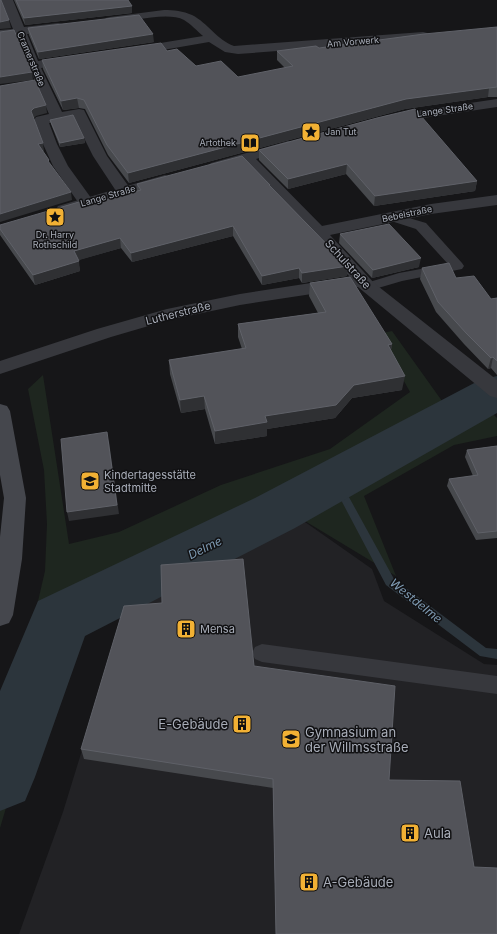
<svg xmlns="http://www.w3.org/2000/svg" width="497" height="934" viewBox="0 0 497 934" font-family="Inter,sans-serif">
<rect width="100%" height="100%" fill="#161618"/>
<path fill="#222225" d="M295,515L372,569L384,601L484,664L497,665V934H19L63,812L130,594L238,539Z"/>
<path fill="#1e261f" d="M392,331L457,422L486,407L497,418V436L454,445L364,496L396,576L295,515L238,539L71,624L28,734L0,828V719L32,627L45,571L47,524L44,470L28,389L43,375L69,544L119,532L221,485L330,449L410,392L378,334Z"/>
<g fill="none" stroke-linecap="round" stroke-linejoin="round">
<path fill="#2c353c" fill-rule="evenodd" d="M336,478L339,479L394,579L486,648L497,649V659L480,656L386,585L331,481L333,479Z"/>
<path fill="#2c353c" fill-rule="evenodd" d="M497,376V413L295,528L85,636L35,777L25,801L0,811V691L38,601L255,498L480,380Z"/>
<path fill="#37383d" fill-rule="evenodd" d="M392,213L426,223L462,263L464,266L462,269L402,281L368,291L363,290L361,287L363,284L399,273L448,264L416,229L388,220L386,217L388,214Z
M262,644L497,676V694L262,662L255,659L252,653L255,647Z"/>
<path fill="#37383d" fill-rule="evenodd" d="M497,99V107L389,123L384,122L382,119L384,116L389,115Z
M288,141L293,142L295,145L293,148L256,159L324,228L326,232L324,236L318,237L312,236L243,163L216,171L211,169L208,166L211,163Z
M165,175L170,177L173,180L170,183L64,214L58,212L56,209L58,206Z"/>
<path fill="#37383d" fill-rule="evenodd" d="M1,0H13L24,27L58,23L62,24L64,27L62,30L58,31L27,34L38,61L72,56L77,57L78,60L77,63L72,64L41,68L62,112L79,109L84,110L107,156L132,191L130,194L124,196L118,194L93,156L74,118L49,123L57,144L68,166L94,202L92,205L86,207L80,205L53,166L43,144L34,120L36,117L49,114L16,36L0,38V30L13,29Z
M164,10C174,10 183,11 192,15C208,23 217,40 234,46L423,32L427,33L429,36L427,39L423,40L238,54L225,52L209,42L134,55L130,54L128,51L130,48L203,36C197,31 191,24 184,20C167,11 129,22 110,25L106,24L104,21L106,18L110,17Z
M497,195V205L431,214L330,235L374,283L497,380V398L490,396L358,287L240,305L169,320L111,337L0,374V361L97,329L167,309L240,294L350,277L312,236L310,232L312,228L431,204Z"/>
<path fill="#45474d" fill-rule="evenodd" d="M0,404L7,406L10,411L26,498L22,559L13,615L9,623L0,626V537L4,498L0,475Z"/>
</g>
<path fill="#47494d" d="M14,0H128L132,13L25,25Z
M497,27V97H488L405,109L129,183L108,155L85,109L79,108L63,110L43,69L42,60L167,51L196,66L238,77L285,68L277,60V51L319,48Z
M28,28L154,42L39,59L29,35Z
M50,120L84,138L85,143L60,147L51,124Z
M259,150L477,181L475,191L374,206L346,174L288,189L259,160Z
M137,184L270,187L348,266L347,276L302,283L299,278L262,285L233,236L132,262L121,248L78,260L80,271L35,285L0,235V225L82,206L137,191Z
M340,234L419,267L372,278L339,243Z
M422,268L456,278L491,299L497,298V375L491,368L488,369L464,344L436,312L420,279Z
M310,283L392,344L391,350L402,390L352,398L335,418L267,429V436L215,444L205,409L181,413L170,374L169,360L242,349L238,337V324L318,313L309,296Z
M497,446V538L476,540L447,486L449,479L473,476L465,457L467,450Z
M254,666L389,780L474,867L497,934H276L273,788L84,759L81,749Z"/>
<path fill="#2f3033" d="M132,6V13L25,25L24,18Z
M9,20L11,28L0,29V22Z
M153,34L154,42L39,59L38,52Z
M32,72L33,80L0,84V77Z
M489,88L488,97L405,109L129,183L128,173L406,99Z
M77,98L79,108L63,110L61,101Z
M46,105L47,113L36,116L33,119L31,111L34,108Z
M84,138L85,143L60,147V143Z
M43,143L44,151L39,152L38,144Z
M347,164L346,174L288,189V179Z
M477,181L475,191L374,206L375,196Z
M71,192L72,200L0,222V214Z
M233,226V236L132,262L131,253Z
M120,238L121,248L76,261L74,251Z
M421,258L419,267L372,278L373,270Z
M79,261L80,271L35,285L33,275Z
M348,266L347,276L302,283V273Z
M299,268V278L262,285V276Z
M392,344L390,357L388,345Z
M493,357L491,368L488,369L491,358Z
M405,376L402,390L352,398L335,418L267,429V436L215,444V431L265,416L354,385Z
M204,396L205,409L181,413L180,400Z
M109,441L119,514L69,521L67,512Z"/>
<path fill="#525359" stroke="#5f6168" d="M0,0H1L9,20L0,22Z
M16,0H128L132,6L24,18Z
M139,15L153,34L38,52L28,28Z
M497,27V87L489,88L406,99L128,173L107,145L84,100L77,98L61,101L42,60L161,43L167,51L177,49L196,66L221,61L238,77L293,66L277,51L316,46L319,48L424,34Z
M14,30L32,72L0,77V32Z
M35,80L46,105L34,108L31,111L43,143L38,144L49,160L48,161L71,192L0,214V86Z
M415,109L477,181L375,196L347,164L288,179L259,150L377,118Z
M73,115L84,138L60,143L50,120Z
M242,156L270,185H269L348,266L302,273L299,268L262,276L233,226L131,253L120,238L74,251L79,261L33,275L0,229V225L79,202L82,206L141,190L137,184Z
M389,224L421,258L373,270L340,234Z
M449,263L456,278L474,276L491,299L497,298V361L493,357L491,358L466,333L438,302L422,268Z
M350,277L392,344L388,345L405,376L354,385L336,405L265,416L267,422L215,431L204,396L180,400L169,360L246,348L238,324L326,312L310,283Z
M107,432L117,505L67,512L61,439Z
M497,446V531L478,533L449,479L478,475L467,450Z
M243,559L254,666L395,686L389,780L460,781L474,867L497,868V934H276L273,779L81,749L124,606L162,603L161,565Z"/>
<defs>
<g id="sight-square" transform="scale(1)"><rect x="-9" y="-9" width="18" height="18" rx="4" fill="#f2b134" stroke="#111113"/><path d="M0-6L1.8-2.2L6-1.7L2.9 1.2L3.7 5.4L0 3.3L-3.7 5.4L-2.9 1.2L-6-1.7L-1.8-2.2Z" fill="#111"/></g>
<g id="library-square" transform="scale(1)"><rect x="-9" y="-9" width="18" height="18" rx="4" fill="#f2b134" stroke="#111113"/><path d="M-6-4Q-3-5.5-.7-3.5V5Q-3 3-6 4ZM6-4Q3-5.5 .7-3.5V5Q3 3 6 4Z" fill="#111"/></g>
<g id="school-square" transform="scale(1)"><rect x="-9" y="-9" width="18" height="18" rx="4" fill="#f2b134" stroke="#111113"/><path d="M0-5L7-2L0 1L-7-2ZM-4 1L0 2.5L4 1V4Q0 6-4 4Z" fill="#111"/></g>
<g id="building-square" transform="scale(1)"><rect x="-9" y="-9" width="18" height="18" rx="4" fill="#f2b134" stroke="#111113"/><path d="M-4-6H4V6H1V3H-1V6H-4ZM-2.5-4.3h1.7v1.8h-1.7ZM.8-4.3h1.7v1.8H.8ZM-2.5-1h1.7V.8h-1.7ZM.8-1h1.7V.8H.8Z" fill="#111"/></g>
</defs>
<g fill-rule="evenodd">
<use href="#sight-square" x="311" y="132"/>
<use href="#library-square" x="250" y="143"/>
<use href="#sight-square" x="55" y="217"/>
<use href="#school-square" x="90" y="481"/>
<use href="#building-square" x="186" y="629"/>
<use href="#building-square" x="242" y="724"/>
<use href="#school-square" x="291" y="739"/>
<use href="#building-square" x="410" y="833"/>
<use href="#building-square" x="309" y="882"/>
</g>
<g text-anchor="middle" stroke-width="3" stroke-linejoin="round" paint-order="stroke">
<g font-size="9" fill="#a8adb8" stroke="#111113">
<text transform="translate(353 42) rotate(-5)" y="3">Am Vorwerk</text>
<text transform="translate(31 59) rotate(67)" y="3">Cramerstraße</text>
<text transform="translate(445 110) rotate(-8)" y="3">Lange Straße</text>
<text transform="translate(108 196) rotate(-16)" y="3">Lange Straße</text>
<text transform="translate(407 214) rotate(-12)" y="3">Bebelstraße</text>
</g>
<g font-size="9" fill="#a8adb8" stroke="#111113" text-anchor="start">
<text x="325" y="135">Jan Tut</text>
<text x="236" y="146" text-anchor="end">Artothek</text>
<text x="55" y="238" text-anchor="middle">Dr. Harry<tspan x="55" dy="10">Rothschild</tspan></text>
</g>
<g font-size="11" fill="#a8adb8" stroke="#111113">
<text transform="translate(348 264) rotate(48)" y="4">Schulstraße</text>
<text transform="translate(178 313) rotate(-14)" y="4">Lutherstraße</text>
</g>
<g font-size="11" fill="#a8adb8" stroke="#111113" text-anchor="start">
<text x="104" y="479">Kindertagesstätte<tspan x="104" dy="13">Stadtmitte</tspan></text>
<text x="200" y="633">Mensa</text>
</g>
<g font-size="12" font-style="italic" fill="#7f9bb3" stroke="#111113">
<text transform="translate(205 548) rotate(-26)" y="4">Delme</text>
<text transform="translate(416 601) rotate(39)" y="4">Westdelme</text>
</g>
<g font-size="13" fill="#a8adb8" stroke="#111113" text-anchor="start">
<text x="228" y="729" text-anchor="end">E-Gebäude</text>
<text x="305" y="737">Gymnasium an<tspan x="305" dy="15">der Willmsstraße</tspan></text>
<text x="424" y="838">Aula</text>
<text x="323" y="887">A-Gebäude</text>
</g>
</g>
</svg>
